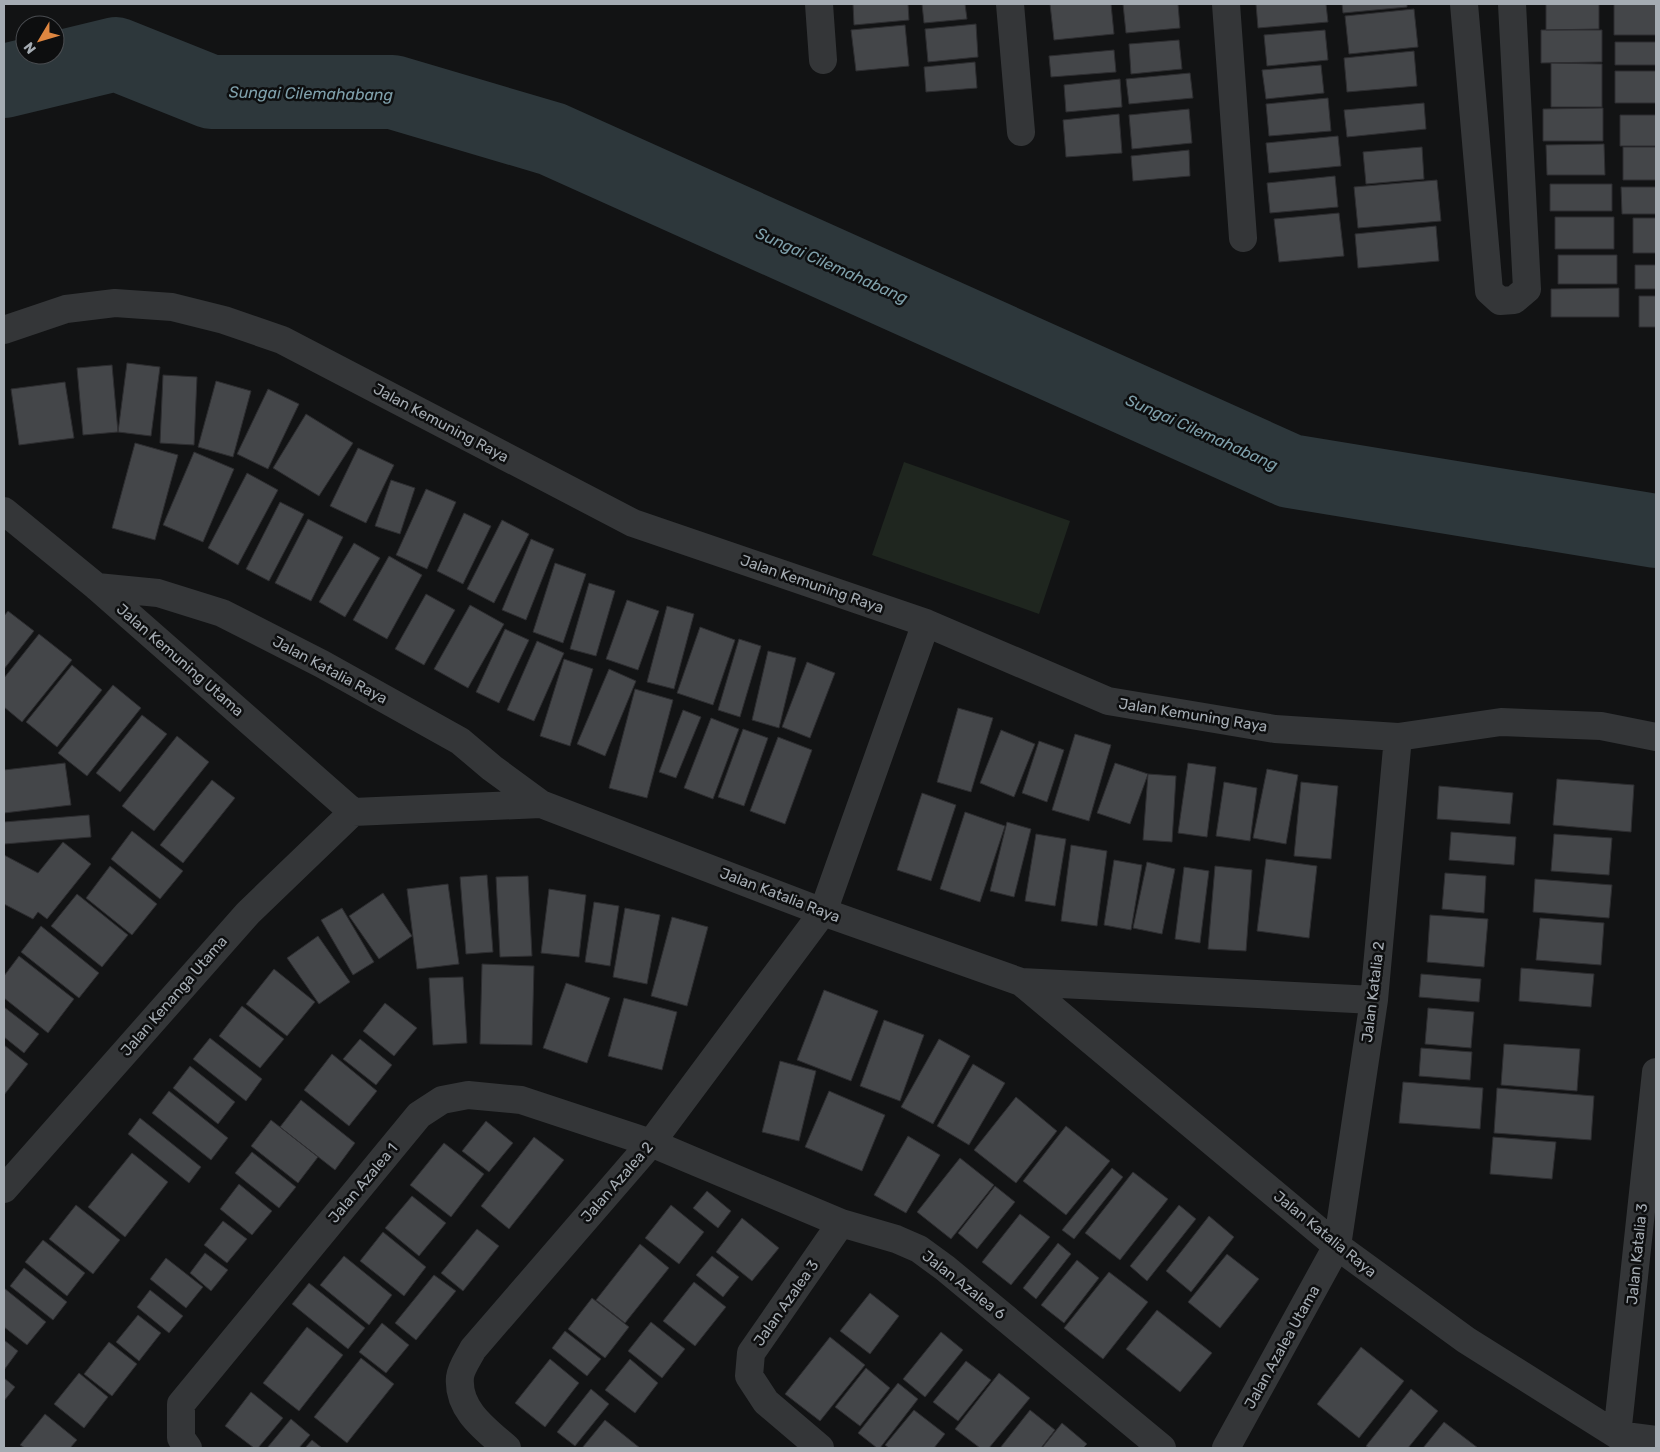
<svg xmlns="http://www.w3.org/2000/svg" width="1660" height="1452" viewBox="0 0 1660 1452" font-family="Rubik,sans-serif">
<rect width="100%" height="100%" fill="#121314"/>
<path fill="#1f261f" d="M904,462L1070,521L1039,614L872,555Z"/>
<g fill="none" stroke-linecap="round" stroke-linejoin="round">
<path stroke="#2d373b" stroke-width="74" d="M4,81L116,54L211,92H393L552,139L1290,471L1656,531"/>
</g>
<path fill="#444649" stroke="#2d2d30" d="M853,4H908L909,20L854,25Z
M922,4H965L967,19L924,23Z
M1050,4H1111L1114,34L1054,40Z
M1123,4H1178L1180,28L1126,33Z
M1256,4H1326L1328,22L1258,28Z
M1342,4H1407V7L1343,13Z
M1546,4H1599V29L1546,30Z
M1614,4H1656V35H1614Z
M1414,9L1418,47L1349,54L1345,16Z
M976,24L978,57L928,62L925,29Z
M905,25L909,66L856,71L851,30Z
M1325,30L1328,60L1267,66L1264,35Z
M1541,30H1602V62L1541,63Z
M1179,40L1182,69L1131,74L1129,44Z
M1615,42H1656V65H1615Z
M1114,50L1116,72L1051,77L1049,56Z
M1414,51L1417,86L1347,92L1344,58Z
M975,62L977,88L926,92L924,67Z
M1551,63L1602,64V107H1551Z
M1321,65L1324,93L1266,99L1262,70Z
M1615,71H1656V103H1615Z
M1190,73L1193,98L1129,104L1126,79Z
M1120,79L1122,107L1066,112L1064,85Z
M1328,98L1331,131L1269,136L1266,104Z
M1424,103L1426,129L1347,137L1344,110Z
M1603,108V141H1543V109Z
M1189,109L1192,143L1132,149L1129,115Z
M1119,114L1122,153L1066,157L1063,120Z
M1620,115H1656V146H1620Z
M1338,136L1341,166L1269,173L1266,143Z
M1604,144L1605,175H1547L1546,145Z
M1422,147L1424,179L1366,184L1363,152Z
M1623,147H1656V180H1623Z
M1189,150L1190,176L1133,181L1131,156Z
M1335,176L1338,207L1270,213L1267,183Z
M1437,180L1441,221L1358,228L1354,187Z
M1550,184H1612V211H1550Z
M1621,187H1656V214H1622Z
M1339,213L1344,256L1279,262L1274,219Z
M1555,217H1614V249H1555Z
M1633,218H1656V253H1633Z
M1436,226L1439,261L1358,268L1355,234Z
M1558,255H1617V284H1558Z
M1635,265H1656V289H1635Z
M1619,288V317H1551V289Z
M1639,296H1656V327H1639Z
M127,363L160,367L151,436L118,432Z
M112,365L118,432L83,435L77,368Z
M163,375L197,377L194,445L160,443Z
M216,381L251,391L233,457L198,447Z
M65,382L74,438L19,445L11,389Z
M268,389L299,404L268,469L237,454Z
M306,414L353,443L319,496L273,468Z
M135,443L178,455L155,540L112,528Z
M358,448L394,465L366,523L330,506Z
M194,452L234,469L203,542L163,525Z
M247,473L278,490L238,565L208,548Z
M391,480L415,488L400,534L375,526Z
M426,489L456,502L427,569L396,555Z
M280,502L304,514L269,581L246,569Z
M464,513L491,526L463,584L437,571Z
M308,519L343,537L311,601L275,583Z
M502,520L529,534L494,603L467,589Z
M531,539L554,549L526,620L502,610Z
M354,543L380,558L345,617L319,602Z
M389,556L422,575L387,639L353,620Z
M555,563L586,574L563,643L533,632Z
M589,583L615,591L596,656L570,649Z
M426,594L455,610L424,665L395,649Z
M627,600L659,611L638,670L606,659Z
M470,605L504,624L468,688L434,669Z
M667,606L694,614L674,689L647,682Z
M8,611L34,631L4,669V616Z
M700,627L735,640L713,705L677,693Z
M505,629L529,640L499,703L476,692Z
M39,634L72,660L22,722L4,707V678Z
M739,639L761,646L740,717L718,710Z
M537,641L564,653L534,721L507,710Z
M768,651L796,658L779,728L752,720Z
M564,659L593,669L570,746L540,736Z
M807,662L835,673L810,738L782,727Z
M72,665L102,690L57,747L26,722Z
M609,669L636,681L605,756L577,744Z
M113,685L141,708L87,776L58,753Z
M635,689L673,700L647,798L609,788Z
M958,708L993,718L971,792L937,782Z
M683,710L701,717L676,778L659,772Z
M142,715L167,734L120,792L96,773Z
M711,718L739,729L713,799L684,788Z
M743,729L768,738L744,806L718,797Z
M1001,730L1035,744L1014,797L980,783Z
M1075,734L1111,745L1089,821L1052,810Z
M177,736L209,762L154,831L122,806Z
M778,737L812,750L785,824L750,811Z
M1039,741L1064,750L1047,802L1022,793Z
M65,763L71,805L4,813V770Z
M1115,763L1148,774L1130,824L1097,813Z
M1188,763L1216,767L1207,837L1178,833Z
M1267,769L1298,775L1286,844L1253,838Z
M1148,774L1176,776L1172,842L1143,840Z
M1557,779L1634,785L1631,832L1553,825Z
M212,780L235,798L183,863L160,845Z
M1224,782L1257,788L1250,841L1216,836Z
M1301,782L1338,786L1331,859L1294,856Z
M1439,786L1513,793L1510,824L1437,819Z
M922,793L956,805L931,881L897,870Z
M965,812L1005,826L980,902L940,889Z
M89,815L91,837L4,844V822Z
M1007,822L1031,829L1014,897L990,891Z
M132,831L183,871L160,899L111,859Z
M1451,832L1516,837L1514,865L1449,860Z
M1036,834L1066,839L1055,906L1025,901Z
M1554,834L1612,838L1609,875L1551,871Z
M63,842L91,864L47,919L38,912L33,919L4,904V855L38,873Z
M1071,845L1107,851L1097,926L1061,921Z
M1266,859L1317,866L1309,938L1257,931Z
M1114,860L1142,865L1131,930L1104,925Z
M1147,862L1175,869L1162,934L1133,928Z
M110,866L157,904L132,935L86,898Z
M1215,866L1252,870L1246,951L1208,949Z
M1184,867L1209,871L1200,943L1175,939Z
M1445,873L1486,876L1484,913L1442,909Z
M487,875L493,952L466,954L460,877Z
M528,876L532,956L500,957L496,877Z
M1535,879L1612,885L1609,918L1533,912Z
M448,884L459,964L417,969L407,889Z
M549,889L586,895L579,957L541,953Z
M383,893L412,936L379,959L349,916Z
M77,894L128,935L102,967L51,926Z
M594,902L619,906L610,966L585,962Z
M342,908L374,962L353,975L321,920Z
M625,908L660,915L647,984L613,977Z
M1430,915L1488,919L1484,967L1427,962Z
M672,917L708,927L687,1006L651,996Z
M1540,918L1604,923L1601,965L1536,960Z
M41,926L99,973L79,998L21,952Z
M318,936L350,982L319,1004L287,958Z
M19,956L74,999L48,1033L4,998V976Z
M482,964L534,966L532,1045L480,1044Z
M1521,968L1594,974L1591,1007L1519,1001Z
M274,969L315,1002L287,1036L246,1004Z
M1421,974L1481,979L1479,1002L1419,997Z
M463,977L467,1043L433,1045L429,978Z
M566,983L610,998L587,1063L543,1048Z
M824,990L878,1011L851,1081L797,1060Z
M624,998L677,1012L662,1070L608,1056Z
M385,1003L417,1028L394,1056L363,1031Z
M242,1006L284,1039L260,1068L219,1036Z
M4,1007L39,1034L24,1053L4,1037Z
M1428,1008L1474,1012L1471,1048L1425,1044Z
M884,1020L924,1035L900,1101L860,1086Z
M210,1038L262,1079L246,1101L193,1059Z
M360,1039L392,1065L376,1085L343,1059Z
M939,1039L970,1056L933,1124L901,1107Z
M1504,1044L1580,1049L1577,1091L1501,1085Z
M4,1045L28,1064L4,1095Z
M1421,1048L1472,1052L1470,1080L1419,1076Z
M332,1054L377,1091L349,1126L304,1090Z
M780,1061L816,1071L799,1141L762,1132Z
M973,1064L1005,1083L969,1145L937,1126Z
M190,1066L235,1102L218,1124L173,1088Z
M1403,1082L1483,1088L1480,1129L1399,1123Z
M1497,1088L1594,1096L1591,1140L1494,1133Z
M169,1091L228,1138L211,1160L152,1113Z
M829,1091L885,1115L862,1171L805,1147Z
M1016,1097L1057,1131L1016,1183L974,1150Z
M301,1100L355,1143L335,1170L280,1127Z
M140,1118L201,1167L189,1183L128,1134Z
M271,1120L318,1157L298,1183L251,1146Z
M486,1121L513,1143L489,1172L462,1151Z
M1066,1126L1110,1161L1066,1215L1023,1181Z
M908,1136L940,1155L906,1213L874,1195Z
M534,1137L564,1160L509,1229L481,1206Z
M1493,1137L1556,1142L1552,1179L1490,1174Z
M444,1143L484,1174L451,1217L410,1185Z
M252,1152L296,1187L279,1208L235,1173Z
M132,1153L168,1182L125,1237L88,1207Z
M960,1158L994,1185L951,1239L917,1212Z
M1112,1168L1123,1177L1074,1239L1062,1230Z
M1133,1172L1168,1199L1120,1260L1085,1233Z
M239,1184L272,1211L252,1235L220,1209Z
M995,1186L1015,1202L977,1249L958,1233Z
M707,1191L731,1211L718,1228L693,1208Z
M412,1196L446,1223L419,1256L385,1228Z
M76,1205L120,1240L93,1274L49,1239Z
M671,1205L704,1232L679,1264L645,1238Z
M1179,1205L1196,1219L1147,1281L1130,1266Z
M1020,1214L1050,1237L1011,1285L982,1262Z
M1209,1216L1234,1237L1191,1292L1166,1271Z
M742,1218L779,1248L752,1281L716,1252Z
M223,1221L247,1239L227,1263L204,1245Z
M477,1229L499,1246L463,1291L441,1273Z
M383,1232L426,1267L404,1296L360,1261Z
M43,1240L85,1273L67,1296L25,1262Z
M1058,1243L1071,1254L1036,1299L1023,1288Z
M640,1244L669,1268L625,1323L596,1300Z
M205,1253L228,1270L211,1291L190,1273Z
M1227,1254L1259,1279L1220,1328L1188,1302Z
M344,1256L392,1295L369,1325L320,1285Z
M712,1256L739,1277L723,1297L696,1275Z
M166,1258L203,1287L186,1308L150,1279Z
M1077,1260L1099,1278L1064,1323L1041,1305Z
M24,1268L67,1302L53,1320L10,1286Z
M1109,1272L1148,1302L1103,1359L1064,1328Z
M434,1275L456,1291L416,1340L395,1323Z
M694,1282L726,1307L695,1346L663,1321Z
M309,1283L365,1328L348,1349L292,1304Z
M4,1288L46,1322L27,1345L4,1327Z
M150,1290L183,1316L169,1333L137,1307Z
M870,1293L899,1316L870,1354L840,1331Z
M592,1298L629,1327L605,1358L568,1329Z
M1157,1310L1212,1353L1180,1392L1126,1349Z
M138,1315L161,1333L139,1361L116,1342Z
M651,1322L685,1349L662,1378L628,1351Z
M382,1323L409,1345L386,1373L359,1352Z
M307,1327L343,1355L299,1411L263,1383Z
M565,1331L601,1359L587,1376L552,1348Z
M941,1332L963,1350L925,1397L903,1379Z
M830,1337L865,1365L820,1421L785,1394Z
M4,1340L18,1351L4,1370Z
M109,1342L137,1364L112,1396L84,1374Z
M1361,1347L1404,1381L1359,1438L1317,1404Z
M361,1358L394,1384L347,1443L314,1417Z
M550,1359L579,1383L545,1427L515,1403Z
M630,1359L658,1383L635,1413L605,1390Z
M966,1361L991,1380L958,1421L933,1402Z
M866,1368L890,1388L860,1426L835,1407Z
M79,1373L108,1397L84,1428L54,1404Z
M999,1373L1030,1398L989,1448H980L955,1429Z
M4,1378L15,1387L4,1401Z
M898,1383L918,1399L880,1448H877L858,1433Z
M591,1389L609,1404L575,1446L557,1432Z
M1411,1389L1438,1411L1408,1448H1369L1366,1446Z
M251,1392L283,1418L258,1448H254L225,1426Z
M914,1410L945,1434L934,1448H889L885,1445Z
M1030,1410L1055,1430L1041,1448H1000Z
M45,1414L77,1440L70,1448H25L20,1445Z
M291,1419L310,1435L299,1448H267Z
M605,1420L640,1448H582Z
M1444,1422L1478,1448H1423Z
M1062,1423L1087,1444L1083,1448H1042Z
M312,1440L322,1448H305Z"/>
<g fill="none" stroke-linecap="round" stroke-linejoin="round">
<path stroke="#343638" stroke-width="28" d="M819,4L823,60
M1010,4L1021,132
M1226,4L1243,238
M1464,4L1489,291L1500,301L1514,300L1527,289L1512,4
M4,330L66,309L115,303L172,307L224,320L282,340L633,523L926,623L1108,701L1275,729L1398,737L1501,722L1601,726L1656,737
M4,511L97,587L353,812
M97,587L158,593L222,613L322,664L460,741L492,768L541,804
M353,812L541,804L823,912L1021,982L1337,1246L1466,1340L1617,1435L1656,1440
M1021,982L1374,1000
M4,1189L248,913L353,812
M1617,1435L1656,1072
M188,1448L181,1438V1404L419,1115L442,1100L468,1095L521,1100L651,1143L841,1223L896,1239L919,1249L945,1268L1162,1448
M507,1448C485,1429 457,1409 460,1377C461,1368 469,1357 473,1349L651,1143L823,912L926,623
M820,1448L766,1402L749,1376L751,1353L841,1223
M1226,1448L1337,1246L1374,1000L1398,737"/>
</g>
<g text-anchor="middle" stroke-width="5" stroke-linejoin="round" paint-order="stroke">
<g font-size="15" fill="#a5acb3" stroke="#0d0e0f">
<text transform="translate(441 423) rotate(28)" y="5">Jalan Kemuning Raya</text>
<text transform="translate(812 584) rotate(19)" y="5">Jalan Kemuning Raya</text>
<text transform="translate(180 660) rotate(41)" y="5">Jalan Kemuning Utama</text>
<text transform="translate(330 670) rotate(28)" y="5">Jalan Katalia Raya</text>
<text transform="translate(1193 715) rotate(9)" y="5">Jalan Kemuning Raya</text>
<text transform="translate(780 895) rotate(21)" y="5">Jalan Katalia Raya</text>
<text transform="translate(1373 992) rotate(-83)" y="5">Jalan Katalia 2</text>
<text transform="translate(174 996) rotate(-49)" y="5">Jalan Kenanga Utama</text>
<text transform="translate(617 1182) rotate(-49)" y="5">Jalan Azalea 2</text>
<text transform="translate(363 1183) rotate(-50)" y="5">Jalan Azalea 1</text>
<text transform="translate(1325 1234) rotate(39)" y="5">Jalan Katalia Raya</text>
<text transform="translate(1637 1254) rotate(-84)" y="5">Jalan Katalia 3</text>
<text transform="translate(964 1285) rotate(38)" y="5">Jalan Azalea 6</text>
<text transform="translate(786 1303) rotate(-55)" y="5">Jalan Azalea 3</text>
<text transform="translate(1282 1347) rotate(-61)" y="5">Jalan Azalea Utama</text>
</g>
<g font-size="16" font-style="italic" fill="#7fa0ab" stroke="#0d0e0f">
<text transform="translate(311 93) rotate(1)" y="6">Sungai Cilemahabang</text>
<text transform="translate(832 265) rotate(24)" y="6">Sungai Cilemahabang</text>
<text transform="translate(1202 432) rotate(24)" y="6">Sungai Cilemahabang</text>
</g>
</g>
<rect width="1660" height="1452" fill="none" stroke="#a5acb3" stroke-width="10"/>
<g transform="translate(40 40) rotate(232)"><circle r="24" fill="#0d0e0f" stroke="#4a4d51"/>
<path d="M0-4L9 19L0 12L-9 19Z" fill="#de8640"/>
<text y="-8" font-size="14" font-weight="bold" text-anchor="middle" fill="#a5acb3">N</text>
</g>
</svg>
